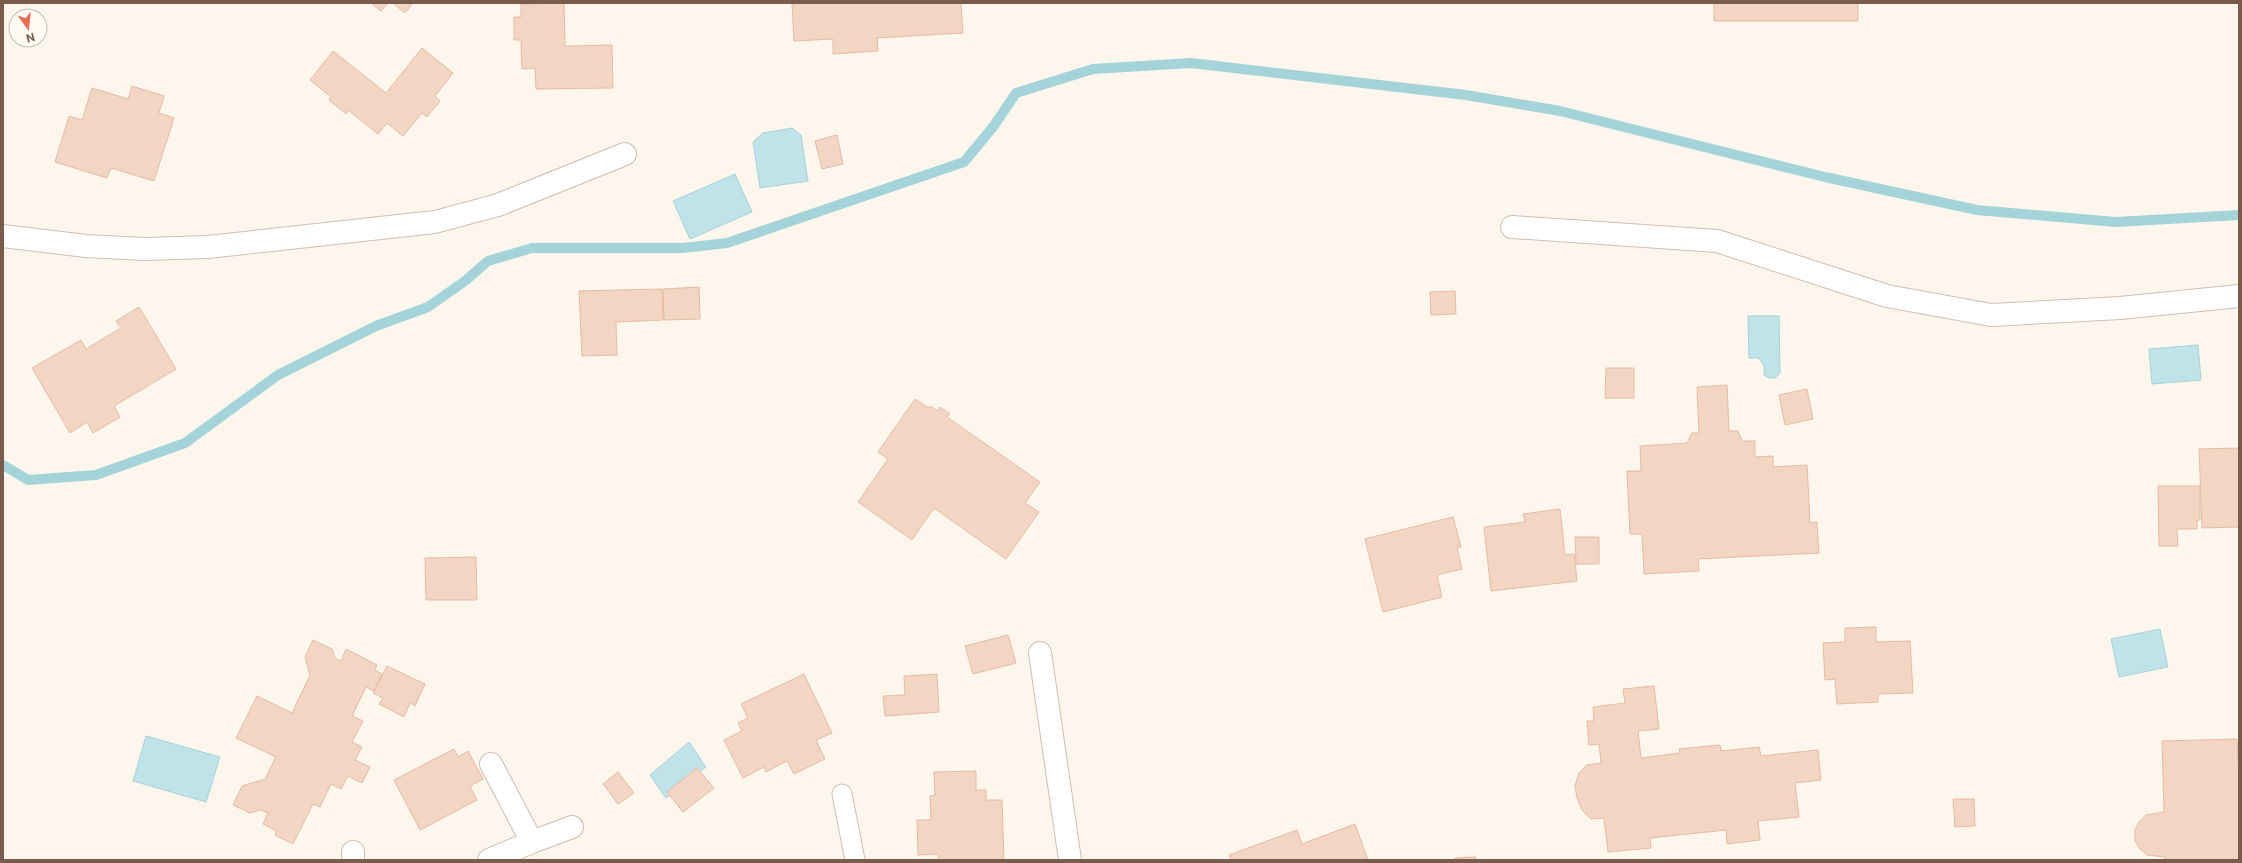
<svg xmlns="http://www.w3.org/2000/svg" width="2242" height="863" viewBox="0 0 2242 863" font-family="Inter,sans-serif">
<rect width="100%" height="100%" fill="#fdf6ec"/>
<path fill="#bfe3e8" stroke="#a5d3da" d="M792,128L801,135L808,181L760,188L753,142L763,133Z
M735,174L752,212L690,239L673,201Z
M1748,316H1779L1780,373L1775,378H1769L1764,375V366L1759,358H1749Z
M2198,345L2201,380L2152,384L2149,349Z
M2160,629L2168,667L2119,677L2111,639Z
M146,736L220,757L206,802L133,781Z
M689,742L706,767L666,798L650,775Z"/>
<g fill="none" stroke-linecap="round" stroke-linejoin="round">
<path stroke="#a5d3da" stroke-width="10" d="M3,465L28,480L96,475L185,443L278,375L376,326L428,307L465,281L488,261L532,248H683L727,243L964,162L993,127L1016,93L1093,69L1191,63L1466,95L1560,111L1825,177L1977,210L2116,222L2239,215"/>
</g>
<path fill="#f3d5c3" stroke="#e6bba3" d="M371,3H388L381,11Z
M393,3H413L405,13Z
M564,3L565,46L612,45L613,88L536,89L535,68L522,69L521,40H514V17H521V4Z
M792,3H961L963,33L877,38L878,51L833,54V39L794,41Z
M1714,3H1858V21H1714Z
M422,48L453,73L435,96L440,101L427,117L422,113L403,136L387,123L378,134L348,110L346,114L329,100L331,97L310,80L333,51L386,93Z
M132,86L164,96L159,113L174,118L154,181L111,168L107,178L55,162L69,116L82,120L92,88L128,99Z
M837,135L843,164L822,169L815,141Z
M699,287L700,319L664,320L663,289Z
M662,289L663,320L616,322L617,355L582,356L579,291Z
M1455,291L1456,314L1431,315L1430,292Z
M139,307L176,369L114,406L120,417L93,433L87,422L70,433L32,368L81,340L86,349L121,328L116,321Z
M1606,368H1634V398H1605Z
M1727,385L1729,431H1738L1742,441H1755V457L1773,456V467L1807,465L1810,523L1817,522L1819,553L1698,559L1699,571L1644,574L1642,534H1630L1627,471H1641L1640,446L1687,443L1692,433H1699L1697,387Z
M1807,389L1813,419L1785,425L1779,395Z
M915,399L929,408L930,406L938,411L940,407L950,414L947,417L1040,482L1025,503L1039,512L1006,559L934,508L912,540L858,502L888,459L878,452Z
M2239,448V527L2202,528L2199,449Z
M2158,486H2200V520H2197V529H2177L2178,546H2159Z
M1560,509L1565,555L1574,554L1577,581L1491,591L1484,527L1525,522L1523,514Z
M1453,517L1461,547L1457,548L1462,569L1437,575L1442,597L1383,612L1365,539Z
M1575,537H1599V564H1576Z
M476,557L477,600H426L425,558Z
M1876,627V642L1910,641L1913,693L1878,694V702L1837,704L1835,679L1825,680L1823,643L1845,642V628Z
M1008,635L1016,663L973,674L965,646Z
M313,640L332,649L335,658L341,661L346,649L377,665L375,670L382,674L374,691L366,687L352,716L363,721L352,742L362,747L355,760L370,767L362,783L348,776L341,789L331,784L320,807L313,804L293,844L275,835L277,831L263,824L268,813L261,810L250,813L233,805L242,786L265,779L276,757L236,738L257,696L292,713L310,675L305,657Z
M387,666L425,684L415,706L410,703L404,717L379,704L383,698L373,693Z
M804,674L832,733L816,740L825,759L794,774L787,761L766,772L764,767L743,778L724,740L742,731L738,723L748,718L741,704Z
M937,674L939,712L885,716L883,696L905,695L904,676Z
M1654,686L1659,729L1638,731L1641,758L1680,753L1679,749L1720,745L1721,751L1759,747L1761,756L1818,750L1821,780L1795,783L1799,817L1758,821L1760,840L1727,844L1726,830L1650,838L1651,848L1608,852L1604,818L1591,819L1582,810L1577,798L1575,786L1579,773L1587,765L1601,763L1599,744L1589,745L1587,721H1594L1593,707L1625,703L1623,689Z
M2237,739L2239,775V860H2165V857L2147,855L2140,849L2135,841V830L2139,822L2146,815L2164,812L2162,741Z
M454,749L458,757L468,751L483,779L470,786L477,800L420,830L394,780Z
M697,768L714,788L683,812L667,792Z
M976,771V790H986V800H1002L1004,860H939L938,854L918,855L917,820H931L930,796L935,795L934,772Z
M618,772L634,793L618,804L603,784Z
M1953,799H1974L1975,826L1955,827Z
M1355,824L1368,860H1231L1229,855L1297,830L1302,844Z
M1476,857V860H1455V858Z"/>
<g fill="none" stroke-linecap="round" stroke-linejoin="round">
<g stroke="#d1beb0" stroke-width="21">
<path id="service" d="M842,794L855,860"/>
</g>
<g stroke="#d1beb0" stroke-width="24">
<path id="minor" d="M1512,227L1717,241L1887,296L1991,315L2120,308L2239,296
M3,236L86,246L145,249L208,247L435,222L498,205L625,154
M1040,653L1070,860
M532,842L572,827
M353,852V860
M489,860L532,842L491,764"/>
</g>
<use href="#service" stroke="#fff" stroke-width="19"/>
<use href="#minor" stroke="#fff" stroke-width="22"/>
</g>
<rect width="2242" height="863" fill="none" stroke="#7a5c4d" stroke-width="8"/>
<g transform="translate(28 28) rotate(165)"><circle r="19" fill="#fffaf3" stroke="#cabbb1"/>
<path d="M0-3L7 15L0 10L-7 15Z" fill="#e76f51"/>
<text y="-6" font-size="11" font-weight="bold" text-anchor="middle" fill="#7a5c4d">N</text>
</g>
</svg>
